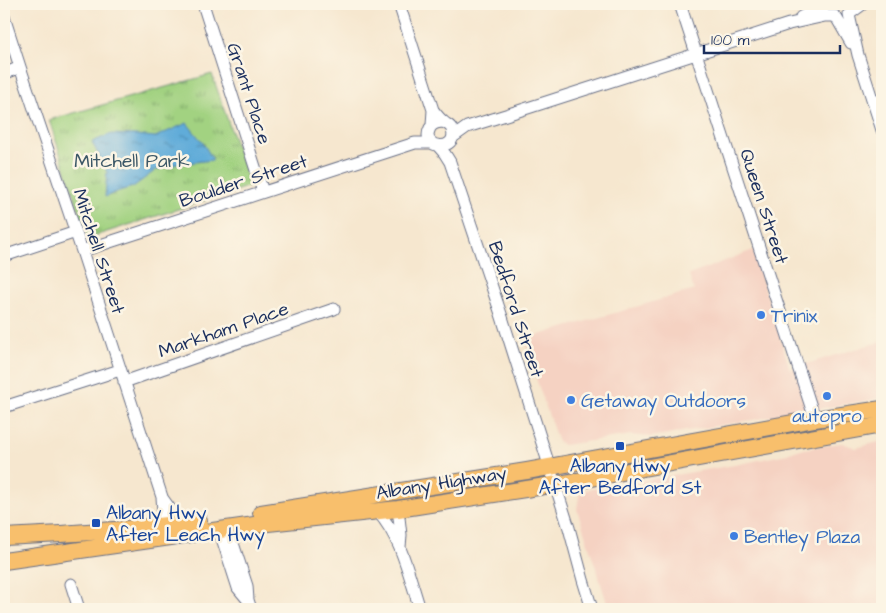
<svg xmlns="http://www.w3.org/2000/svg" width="886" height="613" viewBox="0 0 886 613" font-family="'Architects Daughter',sans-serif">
<defs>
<pattern id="park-tufts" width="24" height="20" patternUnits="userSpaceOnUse" patternTransform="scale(1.25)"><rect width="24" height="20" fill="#a2d281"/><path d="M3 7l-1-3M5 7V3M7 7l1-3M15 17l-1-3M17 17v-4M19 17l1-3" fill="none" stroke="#83ab6d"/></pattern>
<pattern id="water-ripples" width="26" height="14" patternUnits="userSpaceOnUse" patternTransform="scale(1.25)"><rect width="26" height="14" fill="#60acd9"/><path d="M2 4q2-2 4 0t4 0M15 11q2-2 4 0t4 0" fill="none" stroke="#4e8cb3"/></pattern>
</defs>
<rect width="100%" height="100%" fill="#fcf5e5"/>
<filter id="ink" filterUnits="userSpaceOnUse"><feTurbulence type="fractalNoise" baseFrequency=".02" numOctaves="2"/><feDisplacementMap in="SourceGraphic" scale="10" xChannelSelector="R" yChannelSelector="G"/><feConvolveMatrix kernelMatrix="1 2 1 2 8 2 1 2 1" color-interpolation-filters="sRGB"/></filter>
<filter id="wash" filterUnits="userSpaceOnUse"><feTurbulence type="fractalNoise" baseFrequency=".0096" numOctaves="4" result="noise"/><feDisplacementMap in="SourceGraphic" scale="20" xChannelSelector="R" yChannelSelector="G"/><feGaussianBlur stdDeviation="1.12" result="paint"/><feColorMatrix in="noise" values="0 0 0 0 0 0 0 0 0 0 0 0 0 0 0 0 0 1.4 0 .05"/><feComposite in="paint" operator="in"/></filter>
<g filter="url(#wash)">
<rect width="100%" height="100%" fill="#f6e7cf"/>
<path fill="#f5d2c2" d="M753,250L790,369L882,341V398L651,437L631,435L564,445L558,442L532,367L525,339L694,290L689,275Z
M882,441V609H609L577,509L580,491L735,465L787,454L798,450L842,443L856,448Z"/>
<path fill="url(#park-tufts)" stroke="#5e8070" d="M212,74L250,186L88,238L49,120Z"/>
<path fill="url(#water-ripples)" stroke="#3e6e9c" d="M187,123L203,143L213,160L177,164L156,170L133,187L119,191L105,197L107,172L92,142L111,134L136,135L155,137Z"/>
</g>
<g filter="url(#ink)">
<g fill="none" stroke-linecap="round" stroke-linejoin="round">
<g stroke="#686f86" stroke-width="13">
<path id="minor" d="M203,4L263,192
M399,4L433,110L432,125
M680,4L815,419
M852,12L863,4
M849,15L858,55L882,130
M4,17L20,67L82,251L162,497L164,526
M801,17L828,4
M836,17L851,43
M4,74L20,67
M433,110C436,114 440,119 444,122C447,125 451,125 452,130C459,152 419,150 430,128C433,123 438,122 444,122
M453,137L467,127L509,114L789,24L825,16H835
M438,146L445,154L450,162L501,314L569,528L583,580L592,609
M82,251L415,143H432
M4,256L76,232
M124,382L334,309
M4,407L120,370
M163,499L181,524
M398,509L401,535L400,547
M378,512C402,539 409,576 420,609
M228,528L247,586L248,600L251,609
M219,529L238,588L248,600
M71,584L79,609"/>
</g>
<g stroke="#686f86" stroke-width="18">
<path id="highway" d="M261,513L527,471L815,419L882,409
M4,537C69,534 134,530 199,521
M4,561L268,523L398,509L577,481L643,468L882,425"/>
</g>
<use href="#minor" stroke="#fff" stroke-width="11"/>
<use href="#highway" stroke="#f8bf6c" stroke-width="16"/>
</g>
</g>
<g fill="#3f7fe0" stroke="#fcf5e5" stroke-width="2">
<circle cx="761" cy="315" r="5"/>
<circle cx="827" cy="396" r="5"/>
<circle cx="571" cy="400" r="5"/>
<circle cx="734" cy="536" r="5"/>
</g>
<g fill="#1a4fb4" stroke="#fcf5e5" stroke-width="2">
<rect x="615" y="441" width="10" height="10" rx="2.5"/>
<rect x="91" y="518" width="10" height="10" rx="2.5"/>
</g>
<g text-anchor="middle" stroke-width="5" stroke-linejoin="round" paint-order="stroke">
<g font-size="19" fill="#1b2f5e" stroke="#fcf5e5">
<text transform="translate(250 93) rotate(72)" y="7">Grant Place</text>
<text transform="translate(243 180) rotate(-18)" y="7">Boulder Street</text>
<text transform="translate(765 206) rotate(72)" y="7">Queen Street</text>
<text transform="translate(100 251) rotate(72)" y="7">Mitchell Street</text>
<text transform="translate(517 309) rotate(72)" y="7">Bedford Street</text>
<text transform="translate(223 329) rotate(-19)" y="7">Markham Place</text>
<text transform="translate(441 482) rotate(-9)" y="7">Albany Highway</text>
</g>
<g font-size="19" fill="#3d5867" stroke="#fcf5e5">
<text x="132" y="167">Mitchell Park</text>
</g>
<g font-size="19" fill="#366cbe" stroke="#fcf5e5" text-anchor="start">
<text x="771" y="322">Trinix</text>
<text x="581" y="407">Getaway Outdoors</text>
<text x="827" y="422" text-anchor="middle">autopro</text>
<text x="744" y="543">Bentley Plaza</text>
</g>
<g font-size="19" fill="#164399" stroke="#fcf5e5">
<text x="620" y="472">Albany Hwy<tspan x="620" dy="22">After Bedford St</tspan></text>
<text x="106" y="519" text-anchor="start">Albany Hwy<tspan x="106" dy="22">After Leach Hwy</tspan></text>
</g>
</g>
<rect width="886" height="613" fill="none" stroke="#fcf5e5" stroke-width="20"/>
<path d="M704 45v8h136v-8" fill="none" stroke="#1b2f5e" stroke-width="2.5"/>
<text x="711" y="45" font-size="15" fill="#1b2f5e" stroke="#fcf5e5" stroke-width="4" paint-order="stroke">100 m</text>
</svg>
